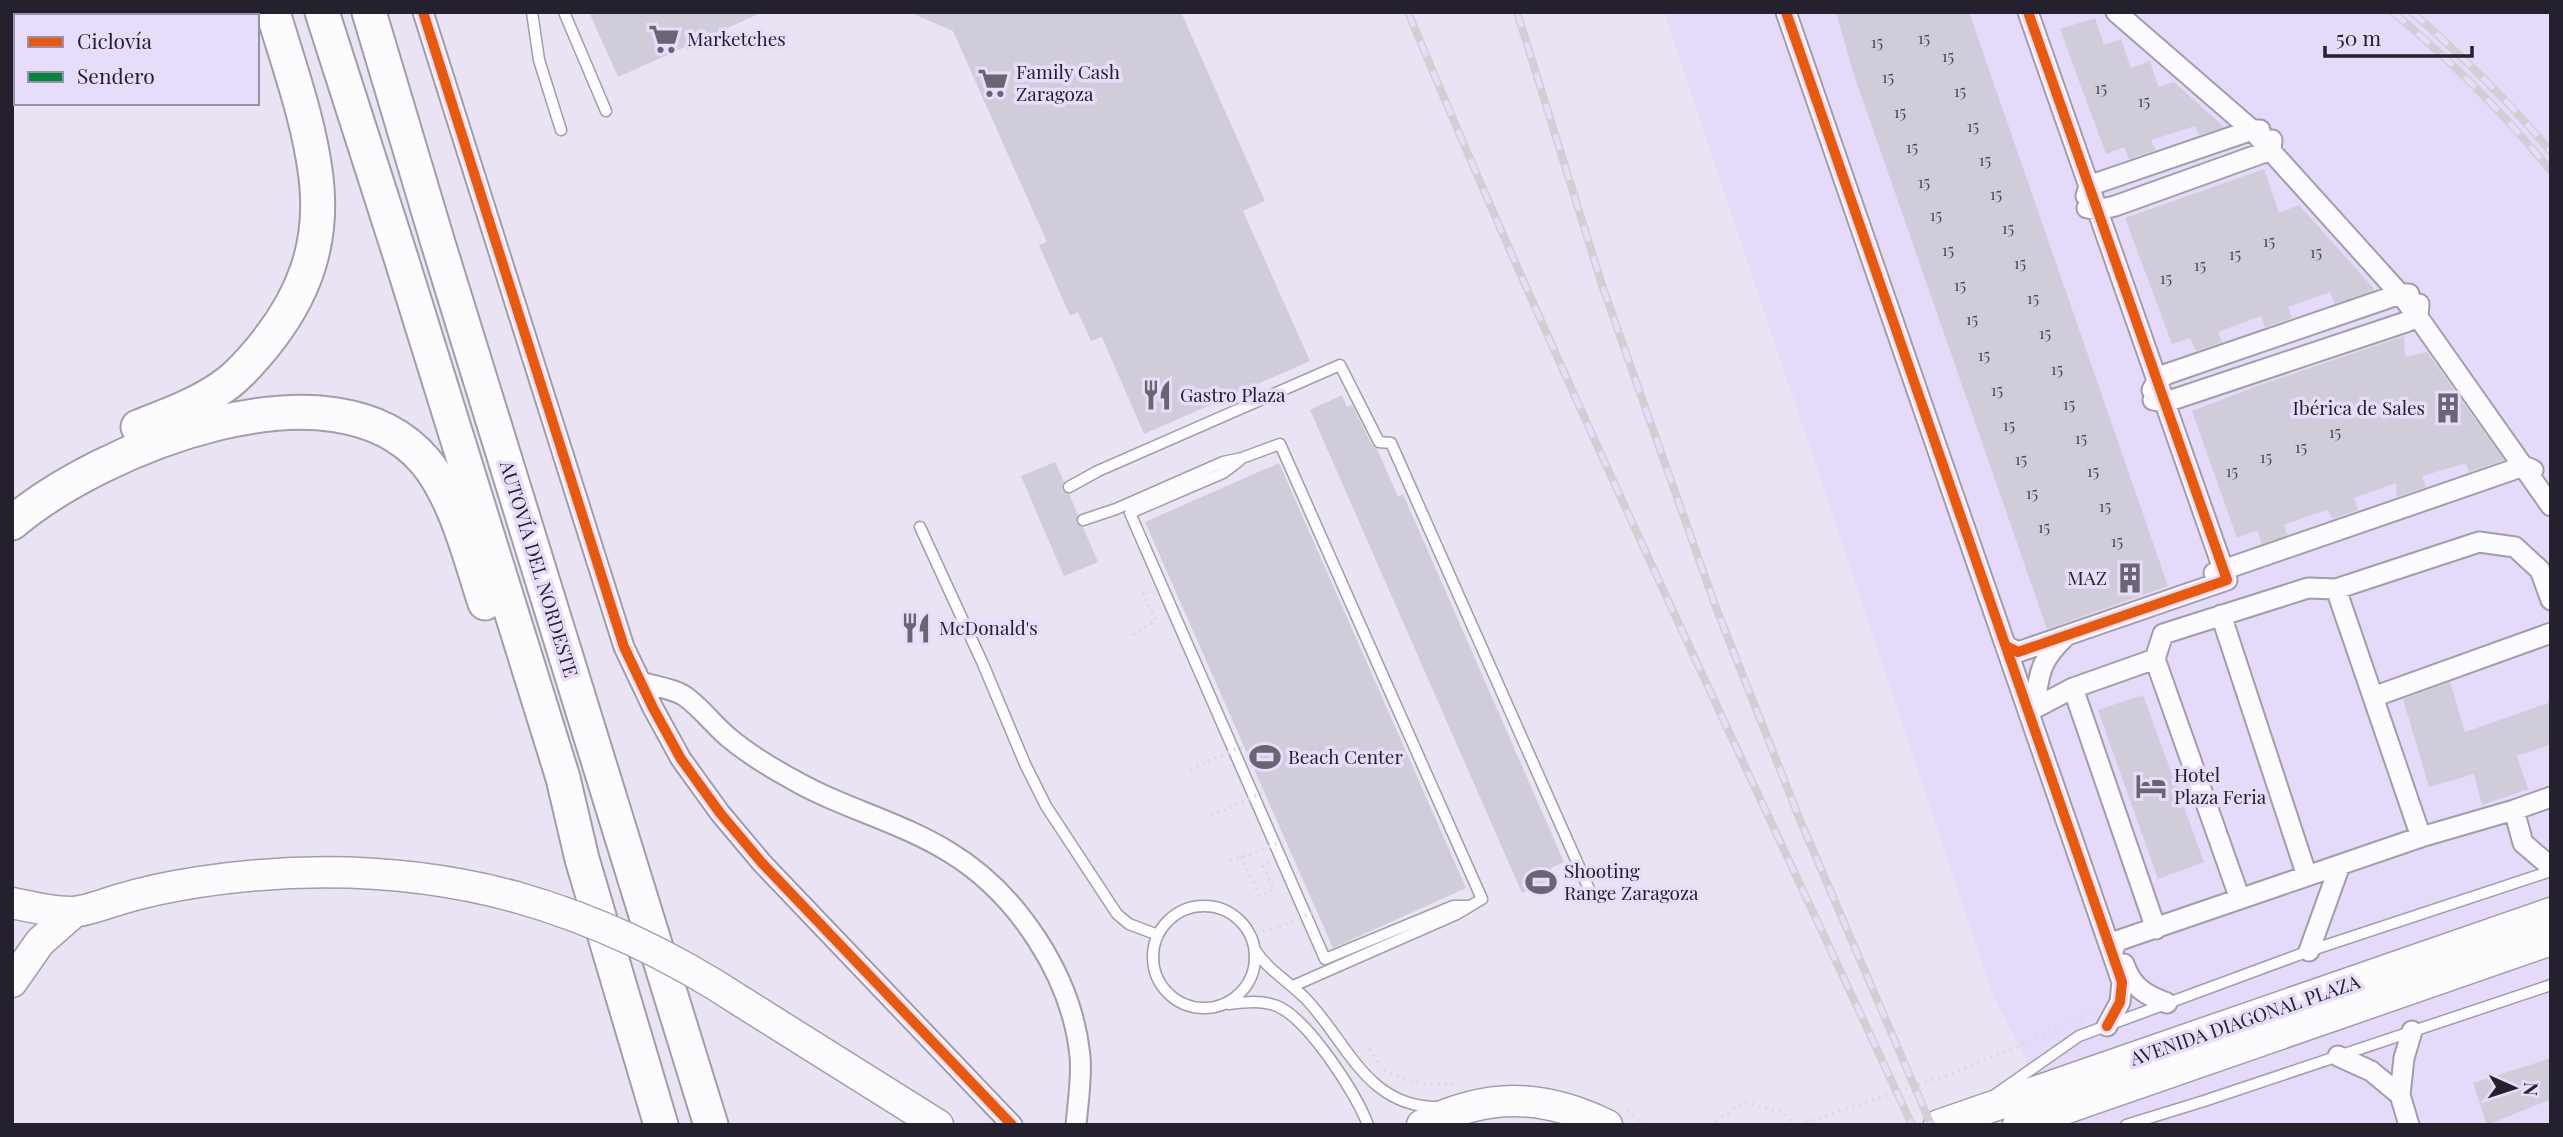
<svg xmlns="http://www.w3.org/2000/svg" width="2563" height="1137" viewBox="0 0 2563 1137" font-family="'Playfair Display',serif">
<rect width="100%" height="100%" fill="#e9e3f4"/>
<path fill="#e5dafa" d="M1664,12H2551V1125H2059L1994,997Z"/>
<path fill="#d0ccd9" d="M589,12H763L618,77Z
M909,12H1181L1265,201L1243,211L1310,361L1144,434L1102,337L1091,341L1078,312L1070,316L1039,245L1047,242L953,31Z
M1836,12H1969L2168,586L2047,629L1853,72Z
M2095,18L2104,45L2121,39L2131,68L2150,61L2158,87L2174,82L2224,127L2199,135L2195,126L2151,140L2156,150L2129,159L2124,147L2106,154L2060,29Z
M2264,169L2279,213L2299,205L2375,290L2335,304L2330,292L2288,307L2292,318L2265,327L2261,316L2218,332L2222,342L2196,351L2190,338L2172,344L2125,218Z
M2404,336L2405,357L2427,352L2504,460L2469,472L2466,463L2422,476L2426,487L2397,497L2396,483L2354,498L2358,510L2332,519L2328,510L2305,517L2284,525L2287,535L2262,544L2257,530L2237,538L2192,411L2260,385Z
M1342,395L1347,407L1352,405L1372,445L1377,449L1398,497L1403,494L1564,862L1551,868L1555,878L1522,893L1310,410Z
M1055,462L1064,482L1062,490L1069,494L1078,515L1076,523L1083,527L1098,562L1064,576L1021,476Z
M1279,463L1466,888L1333,948L1145,522Z
M2450,682L2465,732L2551,702V744L2517,756L2528,789L2482,805L2474,774L2429,787L2403,699Z
M2143,695L2204,862L2158,879L2098,710Z
M2551,1058V1099L2487,1125L2473,1083Z"/>
<g fill="none" stroke-linecap="round" stroke-linejoin="round">
<g stroke="#a29dab" stroke-width="13">
<path id="service" d="M532,12L539,60L561,130
M564,12L606,111
M1239,461L1223,473L1130,513L1325,959L1453,906H1468
M1069,487L1098,471L1340,365L1379,442L1391,443L1589,889
M1083,520L1116,509L1223,462L1242,458L1280,444L1482,899L1457,914L1293,986
M920,527L983,664L1025,764L1046,806L1117,914L1129,924L1158,935
M1153 957a51 51 0 1 1 102 0a51 51 0 1 1-102 0Z
M1255,950C1268,970 1288,981 1305,998C1347,1041 1366,1107 1437,1107
M1229,1004C1245,1002 1262,1000 1277,1006C1308,1019 1356,1093 1368,1125
M1996,1094L2079,1036L2309,951L2551,871
M2126,1125L2204,1101L2551,985"/>
</g>
<g stroke="#a29dab" stroke-width="23">
<path id="minor" d="M423,12L624,647L653,708L681,759L720,813L762,863L1012,1125
M1786,12L2122,982L2120,1002L2107,1026
M2116,12L2252,130L2400,294L2418,317L2551,506
M2086,196L2089,186L2100,182L2252,130H2260
M2087,208L2098,210L2115,206L2271,150L2272,140
M2152,390L2158,380L2167,374L2400,294H2409
M2153,400L2166,402L2406,322L2418,317L2419,304
M2214,573L2524,466L2533,470
M2336,589L2421,837
M2221,615L2307,876
M2006,646L2018,652L2227,580L2028,12
M2155,659L2240,899
M641,682C654,686 675,689 686,697C701,708 714,725 728,737C747,753 768,766 790,778C841,808 899,821 949,852C1017,893 1072,976 1080,1056C1082,1078 1078,1102 1076,1125
M2073,688L2156,929
M2373,697L2551,633
M2035,702C2040,669 2041,660 2066,636
M2037,707L2073,688L2155,659L2163,634L2308,588L2336,589L2479,542L2515,547L2540,570L2551,600
M2551,797L2514,810L2523,843L2551,867
M2309,951L2340,865
M2112,953L2117,941L2421,837L2514,810
M2124,964C2132,987 2145,995 2167,1003
M2338,1056L2371,1071L2400,1095L2404,1058L2412,1031
M2400,1095L2409,1125"/>
</g>
<g stroke="#a29dab" stroke-width="33">
<path id="primary" d="M12,903C31,907 51,912 70,912C86,912 106,903 121,899C147,891 173,886 199,882C306,866 412,869 516,897
M12,982L40,942L73,913
M742,1002L938,1125
M1422,1125C1487,1093 1541,1093 1607,1125
M1939,1125L2551,913
M2018,1125L2551,940"/>
</g>
<g stroke="#a29dab" stroke-width="37">
<path id="motorway" d="M322,12L401,258L563,778L582,859L661,1125
M369,12L438,243L711,1125
M138,427C169,415 202,403 228,383C241,373 252,360 262,348C304,297 324,244 316,177C309,120 289,66 273,12
M12,523C100,448 333,353 425,461C456,498 470,558 485,603"/>
</g>
<path stroke="#dbdadf" stroke-width="3.5" stroke-dasharray="2 5" stroke-linecap="butt" d="M1133,635L1156,620L1143,594L1150,591
M1190,769L1208,761
M1211,816L1229,808
M1241,856L1260,896L1274,890L1263,866L1269,863
M1230,861L1249,855
M1249,934L1279,927
M1369,1049L1379,1064
M1384,1070C1407,1083 1431,1086 1457,1083
M1627,1111L1647,1125
M1710,1125L1744,1102L1782,1112L1796,1125
M1799,1125L1950,1074L2045,1035L2094,1011"/>
<use href="#service" stroke="#fcfbfd" stroke-width="10"/>
<use href="#minor" stroke="#fcfbfd" stroke-width="19"/>
<use href="#primary" stroke="#fcfbfd" stroke-width="30"/>
<use href="#motorway" stroke="#fcfbfd" stroke-width="33"/>
<g stroke="#d1cfd4" stroke-width="8">
<path id="rail" d="M1408,12C1564,388 1741,755 1912,1125
M1517,12L1603,288L1715,605L1800,820L1931,1125
M2393,12C2453,63 2501,110 2551,171
M2412,12C2462,56 2509,101 2551,152"/>
</g>
<use href="#rail" stroke="#e7ddfa" stroke-width="5" stroke-dasharray="16" stroke-linecap="butt"/>
<g stroke="#a29dab" stroke-width="33" stroke-linecap="butt">
<path id="primary-bridge" d="M516,897C597,920 671,955 742,1002"/>
</g>
<path stroke="#dbdadf" stroke-width="3.5" stroke-dasharray="2 5" stroke-linecap="butt" d="M1208,761L1244,746
M1229,808L1264,792
M1249,855L1285,840
M1279,927L1317,911"/>
<use href="#primary-bridge" stroke="#fcfbfd" stroke-width="30"/>
<path stroke="#00873e" stroke-width="9" stroke-dasharray="18 9" stroke-linecap="butt" d="M96,16L101,12
M12,77L16,74"/>
<g stroke="#e7ddfa" stroke-width="15">
<path id="cycleway" d="M423,12L624,647L653,708L681,759L720,813L762,863L1012,1125
M1786,12L2122,982L2120,1002L2107,1026
M2006,646L2018,652L2227,580L2028,12"/>
</g>
<use href="#cycleway" stroke="#e8590c" stroke-width="10"/>
</g>
<defs>
<g id="supermarket-bare" transform="scale(2.415)"><path d="M-6-5.5h2.5l.6 2H6L4.5 2H-2.5L-4.4-4H-6ZM-1.5 3.2a1.3 1.3 0 1 0 .1 0ZM3 3.2a1.3 1.3 0 1 0 .1 0Z" fill="#6a6473" stroke="#e7ddfa" stroke-width="2.5" paint-order="stroke"/></g>
<g id="restaurant-bare" transform="scale(2.415)"><path d="M-5-6h1v4h1v-4h1v4h1v-4h1v5L-1.5 .5V6h-2V.5L-5-1ZM5-6V6H3V1.5H1.5Q1.5-4 5-6Z" fill="#6a6473" stroke="#e7ddfa" stroke-width="2.5" paint-order="stroke"/></g>
<g id="building-bare" transform="scale(2.415)"><path d="M-4-6H4V6H1V3H-1V6H-4ZM-2.5-4.3h1.7v1.8h-1.7ZM.8-4.3h1.7v1.8H.8ZM-2.5-1h1.7V.8h-1.7ZM.8-1h1.7V.8H.8Z" fill="#6a6473" stroke="#e7ddfa" stroke-width="2.5" paint-order="stroke"/></g>
<g id="stadium-bare" transform="scale(2.415)"><path d="M0-5a6.5 5 0 1 0 0 10a6.5 5 0 1 0 0-10ZM-3.5-1.8h7v3.6h-7Z" fill="#6a6473" stroke="#e7ddfa" stroke-width="2.5" paint-order="stroke"/></g>
<g id="hotel-bare" transform="scale(2.415)"><path d="M-6-4.5h1.5V1H6V5H4.5V3h-9V5H-6ZM-4 0a1.8 1.8 0 1 1 3.6 0ZM.5 0V-2.5h3Q6-2.5 6 0Z" fill="#6a6473" stroke="#e7ddfa" stroke-width="2.5" paint-order="stroke"/></g>
</defs>
<g fill-rule="evenodd">
<use href="#supermarket-bare" x="664" y="39"/>
<use href="#supermarket-bare" x="993" y="83"/>
<use href="#restaurant-bare" x="1157" y="395"/>
<use href="#building-bare" x="2448" y="408"/>
<use href="#building-bare" x="2130" y="578"/>
<use href="#restaurant-bare" x="916" y="628"/>
<use href="#stadium-bare" x="1265" y="757"/>
<use href="#hotel-bare" x="2151" y="786"/>
<use href="#stadium-bare" x="1541" y="882"/>
</g>
<g text-anchor="middle" stroke-width="7" stroke-linejoin="round" paint-order="stroke">
<g font-size="16" fill="#514c59">
<text x="1924" y="44">15</text>
<text x="1877" y="48">15</text>
<text x="1948" y="62">15</text>
<text x="1888" y="83">15</text>
<text x="2101" y="94">15</text>
<text x="1960" y="97">15</text>
<text x="2144" y="107">15</text>
<text x="1900" y="118">15</text>
<text x="1973" y="132">15</text>
<text x="1912" y="153">15</text>
<text x="1985" y="166">15</text>
<text x="1924" y="188">15</text>
<text x="1996" y="200">15</text>
<text x="1936" y="221">15</text>
<text x="2008" y="234">15</text>
<text x="2269" y="247">15</text>
<text x="1948" y="256">15</text>
<text x="2316" y="258">15</text>
<text x="2235" y="260">15</text>
<text x="2020" y="269">15</text>
<text x="2200" y="271">15</text>
<text x="2166" y="284">15</text>
<text x="1960" y="291">15</text>
<text x="2033" y="304">15</text>
<text x="1972" y="325">15</text>
<text x="2045" y="339">15</text>
<text x="1984" y="361">15</text>
<text x="2057" y="375">15</text>
<text x="1997" y="396">15</text>
<text x="2069" y="410">15</text>
<text x="2009" y="431">15</text>
<text x="2335" y="438">15</text>
<text x="2081" y="444">15</text>
<text x="2301" y="453">15</text>
<text x="2266" y="463">15</text>
<text x="2021" y="465">15</text>
<text x="2093" y="477">15</text>
<text x="2232" y="477">15</text>
<text x="2032" y="499">15</text>
<text x="2105" y="512">15</text>
<text x="2044" y="533">15</text>
<text x="2117" y="547">15</text>
</g>
<g font-size="19" fill="#25202d" stroke="#e7ddfa" text-anchor="start">
<text x="687" y="46">Marketches</text>
<text x="1016" y="79">Family Cash<tspan x="1016" dy="22">Zaragoza</tspan></text>
<text x="1180" y="402">Gastro Plaza</text>
<text x="2425" y="415" text-anchor="end">Ibérica de Sales</text>
<text x="2107" y="585" text-anchor="end">MAZ</text>
<text x="939" y="635">McDonald's</text>
<text x="1288" y="764">Beach Center</text>
<text x="2174" y="782">Hotel<tspan x="2174" dy="22">Plaza Feria</tspan></text>
<text x="1564" y="878">Shooting<tspan x="1564" dy="22">Range Zaragoza</tspan></text>
</g>
<g font-size="19" fill="#25202d" stroke="#e7ddfa">
<text transform="translate(539 569) rotate(73)" y="7">AUTOVÍA DEL NORDESTE</text>
<text transform="translate(2245 1020) rotate(-19)" y="7">AVENIDA DIAGONAL PLAZA</text>
</g>
</g>
<rect width="2563" height="1137" fill="none" stroke="#25202d" stroke-width="28"/>
<rect x="14" y="14" width="245" height="91" fill="#e7ddfa" stroke="#9991a8" stroke-width="2"/>
<rect x="28" y="37" width="35" height="10" fill="#e8590c" stroke="#9991a8" stroke-width="2"/>
<text x="77" y="49" font-size="21" fill="#25202d">Ciclovía</text>
<rect x="28" y="72" width="35" height="10" fill="#00873e" stroke="#9991a8" stroke-width="2"/>
<text x="77" y="84" font-size="21" fill="#25202d">Sendero</text>
<g transform="translate(2514 1088) rotate(93)" stroke="#e7ddfa" stroke-width="5" paint-order="stroke">
<path d="M0-5L12 26L0 18L-12 26Z" fill="#25202d"/>
<text y="-10" font-size="19" font-weight="bold" text-anchor="middle" fill="#25202d">N</text>
</g>
<path d="M2325 46v10h147v-10" fill="none" stroke="#25202d" stroke-width="3.5"/>
<text x="2336" y="46" font-size="21" fill="#25202d" stroke="#e7ddfa" stroke-width="5" paint-order="stroke">50 m</text>
</svg>
